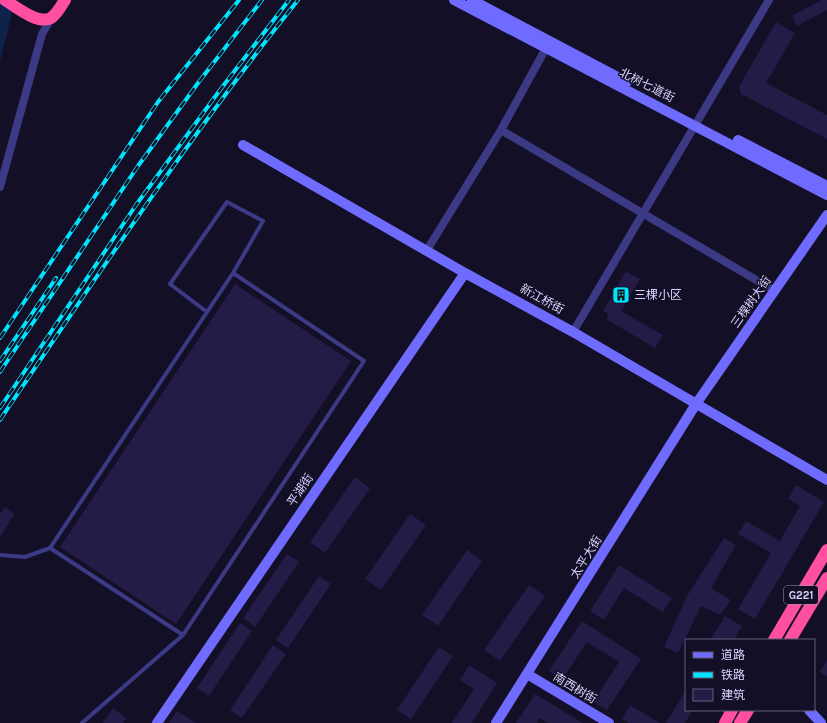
<svg xmlns="http://www.w3.org/2000/svg" width="827" height="723" viewBox="0 0 827 723" font-family="Karla,'Noto Sans SC',sans-serif">
<rect width="100%" height="100%" fill="#130f26"/>
<path fill="#0c2248" d="M0,0L13,9L0,62Z"/>
<path fill="#241b47" d="M822,0H827V10L797,26L792,16Z
M776,22L795,33L766,83L827,115V139L741,94L739,87Z
M626,271L640,279L621,311L663,335L655,348L606,319L609,314L603,311Z
M235,284L351,361L176,624L60,547Z
M355,477L370,488L325,553L310,542Z
M796,485L824,502L755,619L738,609L771,553L738,534L746,521L780,541L800,506L788,499Z
M5,507L15,514L0,537V514Z
M410,514L426,525L381,590L365,579Z
M724,538L736,545L711,588L731,600L720,615L701,606L678,653L664,647L687,596Z
M467,550L482,561L438,626L422,615Z
M287,554L299,562L255,627L243,618Z
M619,565L672,598L663,612L624,588L604,620L590,611Z
M319,576L331,584L288,648L276,640Z
M529,585L545,596L500,661L484,650Z
M725,616L742,626L734,640H710Z
M582,621L641,659L607,710L593,702L619,662L587,642L562,680L549,671Z
M240,623L252,631L209,696L197,688Z
M273,645L286,654L242,718L230,710Z
M439,647L453,656L411,719L397,710Z
M827,660V677L820,672Z
M469,665L497,683L472,723H452L474,689L460,680Z
M686,690V710H693L685,723H666Z
M535,694L583,723H548L540,718L537,723H516Z
M630,705L660,723H629L622,719Z
M113,708L126,718L123,723H103Z
M177,711L196,723H169Z"/>
<g fill="none" stroke-linecap="round" stroke-linejoin="round">
<path stroke="#3d3a85" stroke-width="4" d="M207,312L170,284L227,202L263,221L233,273
M50,548L183,635
M0,555L25,557L50,548L233,273L364,361L183,635L82,723"/>
<path stroke="#3d3a85" stroke-width="8" d="M501,130L775,291
M0,187L42,34L52,17
M427,250L501,130L546,48
M573,332L769,0"/>
<path stroke="#6f6bff" stroke-width="10" d="M454,0L827,195
M472,0L627,82
M738,140L827,186
M243,145L465,273L573,332L827,480
M527,674L609,723
M809,710L821,723
M157,723L465,273
M496,723L696,404L827,215"/>
<path stroke="#ff4fa3" stroke-width="12" d="M5,0C16,7 38,25 51,18C57,14 61,6 65,0
M774,640L827,550
M790,640L827,578
M725,723L732,710
M740,723L748,710"/>
<g stroke="#00e5ff" stroke-width="4">
<path id="rail" d="M0,338L158,102L239,0
M0,361L56,278
M0,372L138,166L198,83L262,0
M0,408L136,205L220,90L289,0
M0,420C96,277 191,134 298,0"/>
</g>
<use href="#rail" stroke="#130f26" stroke-width="2.5" stroke-dasharray="8" stroke-linecap="butt"/>
</g>
<defs>
<g id="building-square" transform="scale(0.9)"><rect x="-9" y="-9" width="18" height="18" rx="4" fill="#00e5ff" stroke="#130f26"/><path d="M-4-6H4V6H1V3H-1V6H-4ZM-2.5-4.3h1.7v1.8h-1.7ZM.8-4.3h1.7v1.8H.8ZM-2.5-1h1.7V.8h-1.7ZM.8-1h1.7V.8H.8Z" fill="#111"/></g>
</defs>
<g fill-rule="evenodd">
<use href="#building-square" x="621" y="295"/>
</g>
<g text-anchor="middle" stroke-width="3" stroke-linejoin="round" paint-order="stroke">
<rect fill="#130f26" stroke="#9e99be" stroke-width="1" x="784" y="586" width="34" height="18" rx="3"/>
<g font-size="11" font-weight="bold" fill="#d9d4ff">
<text x="801" y="599">G221</text>
</g>
<g font-size="12" fill="#d9d4ff" stroke="#130f26">
<text transform="translate(647 85) rotate(27)" y="4">北树七道街</text>
<text transform="translate(542 299) rotate(29)" y="4">新江桥街</text>
<text transform="translate(751 302) rotate(-55)" y="4">三棵树大街</text>
<text transform="translate(300 490) rotate(-56)" y="4">平湖街</text>
<text transform="translate(586 557) rotate(-58)" y="4">太平大街</text>
<text transform="translate(575 688) rotate(31)" y="4">南西树街</text>
</g>
<g font-size="12" fill="#d9d4ff" stroke="#130f26" text-anchor="start">
<text x="634" y="299">三棵小区</text>
</g>
</g>
<rect x="685" y="639" width="130" height="72" fill="#130f26" stroke="#625e7d"/>
<rect x="693" y="652" width="20" height="6" fill="#6f6bff" stroke="#625e7d"/>
<text x="721" y="659" font-size="12" fill="#d9d4ff">道路</text>
<rect x="693" y="672" width="20" height="6" fill="#00e5ff" stroke="#625e7d"/>
<text x="721" y="679" font-size="12" fill="#d9d4ff">铁路</text>
<rect x="693" y="689" width="20" height="12" fill="#241b47" stroke="#625e7d"/>
<text x="721" y="699" font-size="12" fill="#d9d4ff">建筑</text>
</svg>
